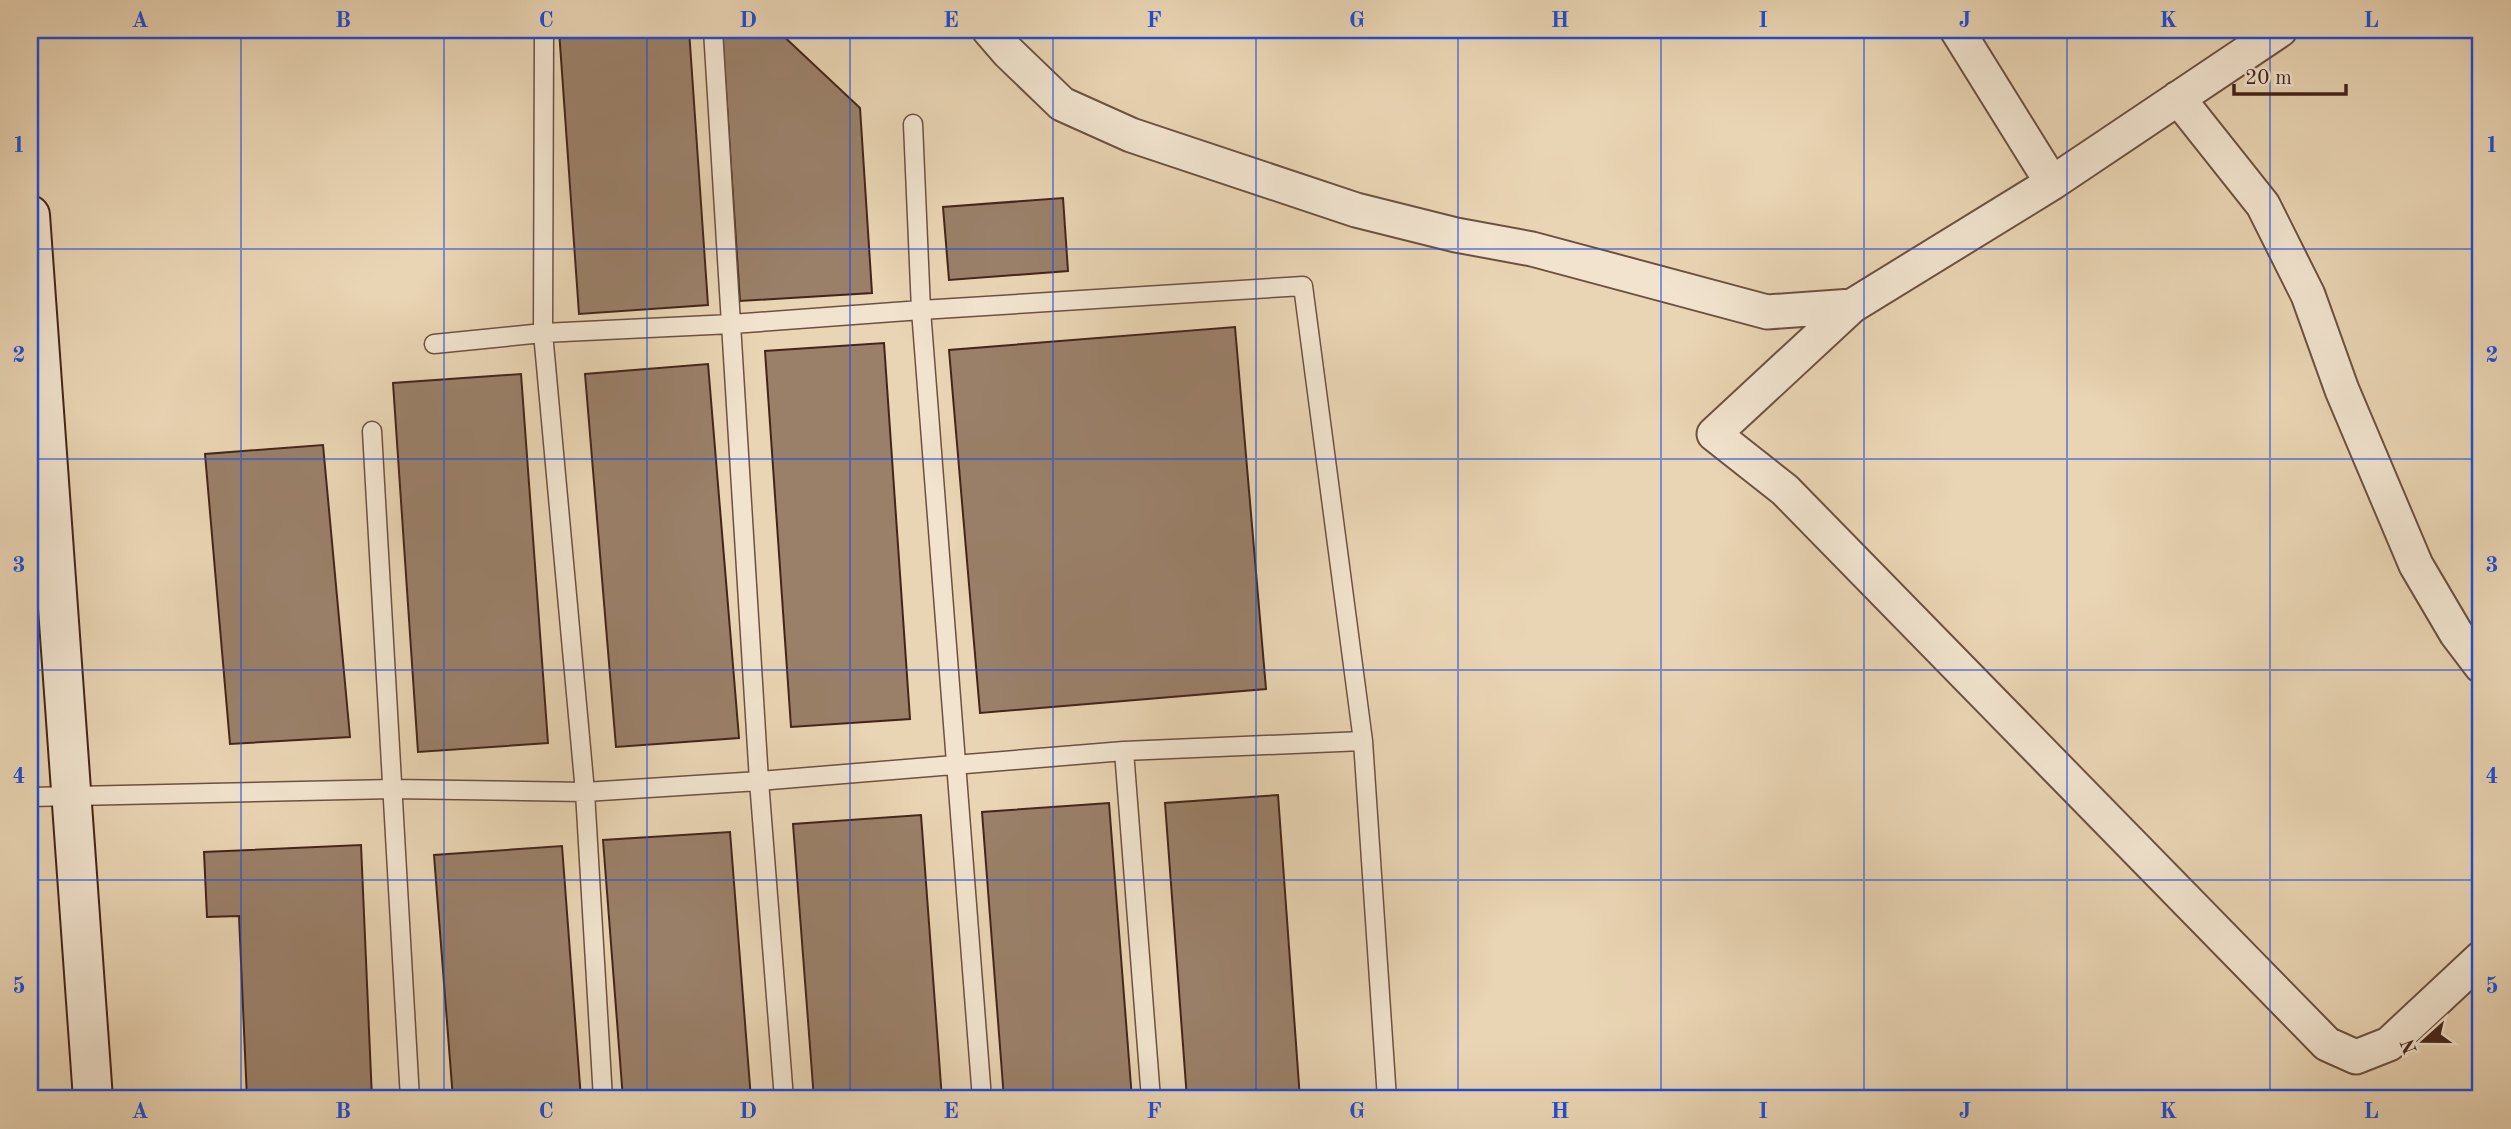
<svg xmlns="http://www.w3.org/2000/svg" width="2511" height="1129" viewBox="0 0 2511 1129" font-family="'Old Standard TT',serif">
<rect width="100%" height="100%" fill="#e9d4b3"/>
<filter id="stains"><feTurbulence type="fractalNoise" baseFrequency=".00286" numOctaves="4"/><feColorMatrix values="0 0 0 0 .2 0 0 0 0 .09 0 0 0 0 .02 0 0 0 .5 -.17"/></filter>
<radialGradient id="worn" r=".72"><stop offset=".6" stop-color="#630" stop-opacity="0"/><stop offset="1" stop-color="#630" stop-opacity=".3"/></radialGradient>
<path fill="#9a8069" stroke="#442519" stroke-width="2" d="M559,30H689L708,305L579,314Z
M722,30H777L860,108L872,293L740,301Z
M1063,198L1068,271L949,280L943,207Z
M1235,327L1266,689L980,713L949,350Z
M884,343L910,719L791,727L765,351Z
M708,364L739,738L616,747L585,374Z
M521,374L548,743L418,752L393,383Z
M323,445L350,737L230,744L205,454Z
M1278,795L1300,1099H1187L1165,803Z
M1109,803L1132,1099H1004L982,812Z
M921,815L942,1099H814L793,824Z
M730,832L751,1099H623L603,840Z
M361,845L372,1099H247L239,916L207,917L204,852Z
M562,846L581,1099H453L434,855Z"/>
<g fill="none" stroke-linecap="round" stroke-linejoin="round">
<g stroke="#6d5140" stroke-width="21">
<path id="lane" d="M544,30L543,333L585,792L603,1099
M713,30L759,781L784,1099
M913,124L921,310L982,1099
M434,344L543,333L732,324L921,310L1303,286L1363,741L1387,1099
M372,431L410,1099
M1124,751L1151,1099
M30,797L393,789L585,792L759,781L1124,751L1363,741"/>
</g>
<g stroke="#6d5140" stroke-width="37">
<path id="street" d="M989,30L1008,52L1062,104L1131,135L1356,210L1456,235L1532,249L1767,312L1852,306
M1957,30L2052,183
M2280,30L2052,183L1852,306L1714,434L1785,490L2327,1044L2356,1057L2389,1044L2481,958
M2178,98L2263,205L2308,295L2342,390L2416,565L2456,633L2481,666"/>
</g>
<g stroke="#442519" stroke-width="42">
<path id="secondary" d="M30,215L93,1099"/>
</g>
<use href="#lane" stroke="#f1e3ce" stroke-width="18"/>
<use href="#street" stroke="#f1e3ce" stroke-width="33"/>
<use href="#secondary" stroke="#f1e3ce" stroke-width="38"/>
</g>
<path fill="none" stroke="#1d4ed8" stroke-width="2" stroke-opacity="0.55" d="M241,30V1099M444,30V1099M647,30V1099M850,30V1099M1053,30V1099M1256,30V1099M1458,30V1099M1661,30V1099M1864,30V1099M2067,30V1099M2270,30V1099M30,249H2481M30,459H2481M30,670H2481M30,880H2481"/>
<rect width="2511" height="1129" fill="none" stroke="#e9d4b3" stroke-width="77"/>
<g transform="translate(2424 1041) rotate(249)" stroke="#f1e3ce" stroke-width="5" paint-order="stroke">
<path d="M0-5L12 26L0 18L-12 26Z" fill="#442519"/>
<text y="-10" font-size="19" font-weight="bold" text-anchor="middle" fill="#442519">N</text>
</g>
<path d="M2234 84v10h112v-10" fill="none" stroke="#442519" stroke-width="3.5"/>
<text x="2245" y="84" font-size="21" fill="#442519" stroke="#f1e3ce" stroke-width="5" paint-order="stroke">20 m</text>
<rect x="38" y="38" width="2434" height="1052" fill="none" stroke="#1d4ed8" stroke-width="2.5"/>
<g font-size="23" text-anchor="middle" font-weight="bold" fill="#1d4ed8">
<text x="140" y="27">A</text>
<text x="343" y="27">B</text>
<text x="546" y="27">C</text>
<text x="748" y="27">D</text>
<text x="951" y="27">E</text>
<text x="1154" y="27">F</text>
<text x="1357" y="27">G</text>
<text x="1560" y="27">H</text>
<text x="1763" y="27">I</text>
<text x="1965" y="27">J</text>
<text x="2168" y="27">K</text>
<text x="2371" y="27">L</text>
<text x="19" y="152">1</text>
<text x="2492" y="152">1</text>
<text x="19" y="362">2</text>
<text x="2492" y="362">2</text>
<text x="19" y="572">3</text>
<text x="2492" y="572">3</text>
<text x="19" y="783">4</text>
<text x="2492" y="783">4</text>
<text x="19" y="993">5</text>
<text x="2492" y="993">5</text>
<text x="140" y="1118">A</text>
<text x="343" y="1118">B</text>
<text x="546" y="1118">C</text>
<text x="748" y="1118">D</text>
<text x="951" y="1118">E</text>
<text x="1154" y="1118">F</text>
<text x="1357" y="1118">G</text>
<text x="1560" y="1118">H</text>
<text x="1763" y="1118">I</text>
<text x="1965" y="1118">J</text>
<text x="2168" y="1118">K</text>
<text x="2371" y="1118">L</text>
</g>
<rect width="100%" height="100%" filter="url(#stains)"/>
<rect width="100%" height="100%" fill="url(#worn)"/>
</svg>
